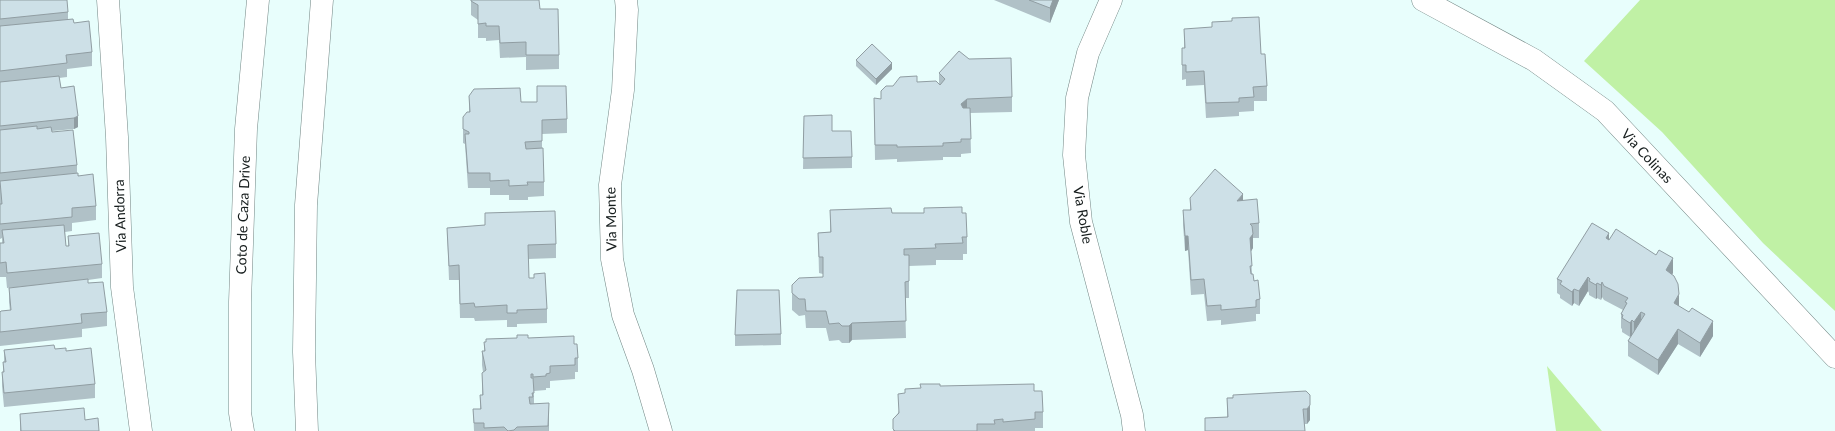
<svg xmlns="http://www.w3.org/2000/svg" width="1835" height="431" viewBox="0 0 1835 431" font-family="Lato,sans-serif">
<rect width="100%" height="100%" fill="#e8fefc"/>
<path fill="#c0f1a5" d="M1640,0H1835V311L1763,243L1662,132L1584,61Z
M1547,366L1602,431H1556Z"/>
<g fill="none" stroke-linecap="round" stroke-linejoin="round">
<g stroke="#728684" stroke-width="23">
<path id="street" d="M108,0L117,137L122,287L141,431
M626,0L627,10L623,90L610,185L612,259L623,315L643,370L661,431
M1111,0L1088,53L1077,98L1074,155L1081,222L1132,415L1134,431
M1423,0L1534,60L1605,111L1835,357"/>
</g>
<g stroke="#728684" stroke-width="23">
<path id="secondary" d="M243,431L240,413V302L246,129L258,0
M307,431L304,352L306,205L322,0"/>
</g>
<use href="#street" stroke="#fff" stroke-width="22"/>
<use href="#secondary" stroke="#fff" stroke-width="22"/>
</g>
<path fill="#b0c1c7" d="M0,0L68,12V20L74,23L92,52V66L67,69V77L59,78L61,88L74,86L78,127L74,129L52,131L77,165V173L96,206V220L72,223V231L65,232L66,246H68V236L102,264V278L88,280V283L107,312V326L82,329V337L0,346V312L10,311L9,302V288L29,286L7,288L6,277H0V243H2V238L0,239Z
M471,0L540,9L559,55V69L526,70V57L500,58L499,40L486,41V38H478V20L471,15Z
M994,0H1059L1050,23Z
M1184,29L1261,54L1267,86V101H1254V111L1239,112V116L1206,118L1204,85L1186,86V79L1182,80V48H1184Z
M856,60L892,69L876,85L856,66Z
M939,73L1012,97V112L970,113L971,153L961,154V157H943V160L897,162V159L875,160L874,98L881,99V91L893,86L917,82L939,83Z
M469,96L521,102L567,119V133L542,134V148L544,182V196L528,197V200H509V195H490V188H468L465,144L463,143V117L469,112Z
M804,116L832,131L852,157V168L803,169Z
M1190,198L1243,201L1259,223V238H1253V248L1251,251L1252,274L1260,299V314H1256V321L1221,325V320L1207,321L1204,294L1191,295L1188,250L1185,251L1183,225V210H1190Z
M830,210L892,213H962L967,237V254H963V260H936V265L909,266V298H905L906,338L852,340L849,343H842L839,340L829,341L826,328H806L805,315L799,316L792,310V285L823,277V274L819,273L818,233L830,232Z
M485,213L556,244V258L528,259L529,278H534L547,309V323L517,324V327H507V320L475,321L474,318H460L459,280H449L447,228L485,225Z
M1609,240L1673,273L1672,274L1679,306L1713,336L1700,357L1678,344L1658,375L1628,356V341L1632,335L1630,337L1622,332V329L1621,328V314L1623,310L1604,300L1602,297L1601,300L1597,298L1596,299L1589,295V293L1588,291L1579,306L1574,303L1572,306L1560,298V295L1557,293V279Z
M781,334V345L735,346V335Z
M528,338L574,344L578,358V372H575V379L550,381V388H546V390L534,391V404L549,417V431H474L473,409H480V395H482V373L483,372L482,365V351H484V342Z
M55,349L66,351L95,384V398L4,407L2,386V372H3V362H4V350Z
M940,386L1034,391L1043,412V428H1035V431H893V419L898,413L905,393L920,388Z
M1306,391L1310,420L1307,424H1304L1305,431H1205V418L1227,417V398Z
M20,414L85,420L99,431H20Z"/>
<path fill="#909da2" d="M1053,0H1059L1050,23V8Z
M892,63V69L876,85V79Z
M967,99V113L961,119V104Z
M78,116V127L74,129V118Z
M1243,194V209L1237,201Z
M1609,233V247L1606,238Z
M1253,234V248L1250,253V238Z
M1185,236H1188V250L1185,251Z
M1673,258V273L1666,284V270Z
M1588,277V291L1579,306V291Z
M1602,282V297L1601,300V285Z
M1597,283V298L1596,299V285Z
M1574,289V303L1572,306V292Z
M1679,294V309L1674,303Z
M1641,312V326L1634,337V322Z
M1632,320V335L1630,337V323Z
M1713,321V336L1700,357V343Z
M852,323V340L849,343V326Z
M1678,329V344L1658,375V360Z
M549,403V417L548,431V426Z
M1310,405V420L1307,424V409Z"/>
<path fill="#cde0e7" stroke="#909da2" d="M0,0H67L68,12L0,19Z
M471,0H539L540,9H558L559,55H526V42L500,43L499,26H486V23L478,24V5L471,1Z
M1029,0H1053L1050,8Z
M1259,17L1261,54H1265L1267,86L1253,87L1254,97L1239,98V102L1206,103L1204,71L1186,72V65H1182V48H1185L1184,29L1212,27V22L1232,21V18Z
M73,19L74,23L89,21L92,52L66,55L67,63L0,71V26Z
M872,44L892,63L876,79L856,60Z
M959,51L969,59L1011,58L1012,97L967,99L961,104L963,108H970L971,139H961V142L943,143V146L897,147V145H875L874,98L881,99V91L886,86H893L900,77L917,76V82L936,81L940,85L945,79L939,73Z
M59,76L61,88L74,86L78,116L74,118L0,126V82Z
M537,86H566L567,119L542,120V141L525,142L526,149L543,148L544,182H527L528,185L509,186V180L490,181V173H468L465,134H469V132L463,129V117L467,112H470L469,96L474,89L520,88L521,102H537Z
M832,115V131H851L852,157L803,158L804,116Z
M37,126V129L51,127L52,132L73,130L77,165L0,173V130Z
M1215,169L1243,194L1237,201L1257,199L1259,223L1250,224L1252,226L1253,234L1250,238L1252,266H1250L1251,274H1253L1254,281L1258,280L1260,299L1256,300V307L1221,310V305L1207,306L1204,279L1191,280L1188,236H1185L1183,210H1191L1190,198Z
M78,173V176L93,174L96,206L72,208V217L0,224V204H2L0,181Z
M962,207V213H966L967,237H962L963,243L935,244L936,248L904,249V255H909V281L905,282L906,321L852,323L849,326H842L839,323L829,324L826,311H806L805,299H799L792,293V285L799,278L823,277V257H819L818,233L831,232L830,210L891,208L892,213H924V208Z
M555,211L556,244L528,245L529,278H534V274L545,273L547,309L517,310V313H507V305L475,307L474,303L460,304L459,265L449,266L447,228L485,225V213Z
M1592,223L1609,233L1606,238L1609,240L1616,229L1656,255L1659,250L1673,258L1666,270L1674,276L1678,284L1679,294L1674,303L1689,312L1692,308L1713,321L1700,343L1678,329L1658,360L1628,341L1645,314L1641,312L1634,322L1632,320L1630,323L1622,318L1623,315L1621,314L1627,303L1625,302L1628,298L1604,286L1602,282L1601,285L1597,283L1596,285L1589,281L1590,279L1588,277L1579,291L1574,289L1572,292L1560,284L1562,281L1557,279Z
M64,225L66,246H69L68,236L99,233L102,264L7,273L6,262L0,263V243H4L2,230Z
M88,279V283L103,282L107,312L81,314L82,323L0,332V312L1,311L11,310L9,288Z
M737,290H779L781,334L735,335Z
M517,335H528V338L574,336V344H577L578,358H575V365L550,366V373L546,374V376L533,377V374H531V378H533L534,393H532L533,397H529L530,404L549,403L548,426L517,427L514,430L508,431L504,427L484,428V423H474L473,409H481L480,395H483L482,373L486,370L482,351H485L484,342H486V339L517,338Z
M54,345L55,349L66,348V351L91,348L95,384L4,393L2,372H4L3,362H6L4,350Z
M920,384H940V386L1034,384V391H1042L1043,412H1035V419L1003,422V419L994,420L995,424H977V431H895L893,429V419L899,413L898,394L905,393V389L921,388Z
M1306,391L1310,395V405L1307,409H1303L1305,431H1205V418L1228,417L1227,398H1233V395Z
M84,408L85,420L98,418L99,431H21L20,414Z"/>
<g text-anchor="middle" stroke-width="3" stroke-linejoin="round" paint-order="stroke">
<g font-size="14" fill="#151c1c" stroke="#fff">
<text transform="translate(1647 156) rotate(47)" y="5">Via Colinas</text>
<text transform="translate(243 215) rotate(-88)" y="5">Coto de Caza Drive</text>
<text transform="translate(1083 215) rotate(80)" y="5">Via Roble</text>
<text transform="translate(120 216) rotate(-92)" y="5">Via Andorra</text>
<text transform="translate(611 219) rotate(-91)" y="5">Via Monte</text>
</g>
</g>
</svg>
